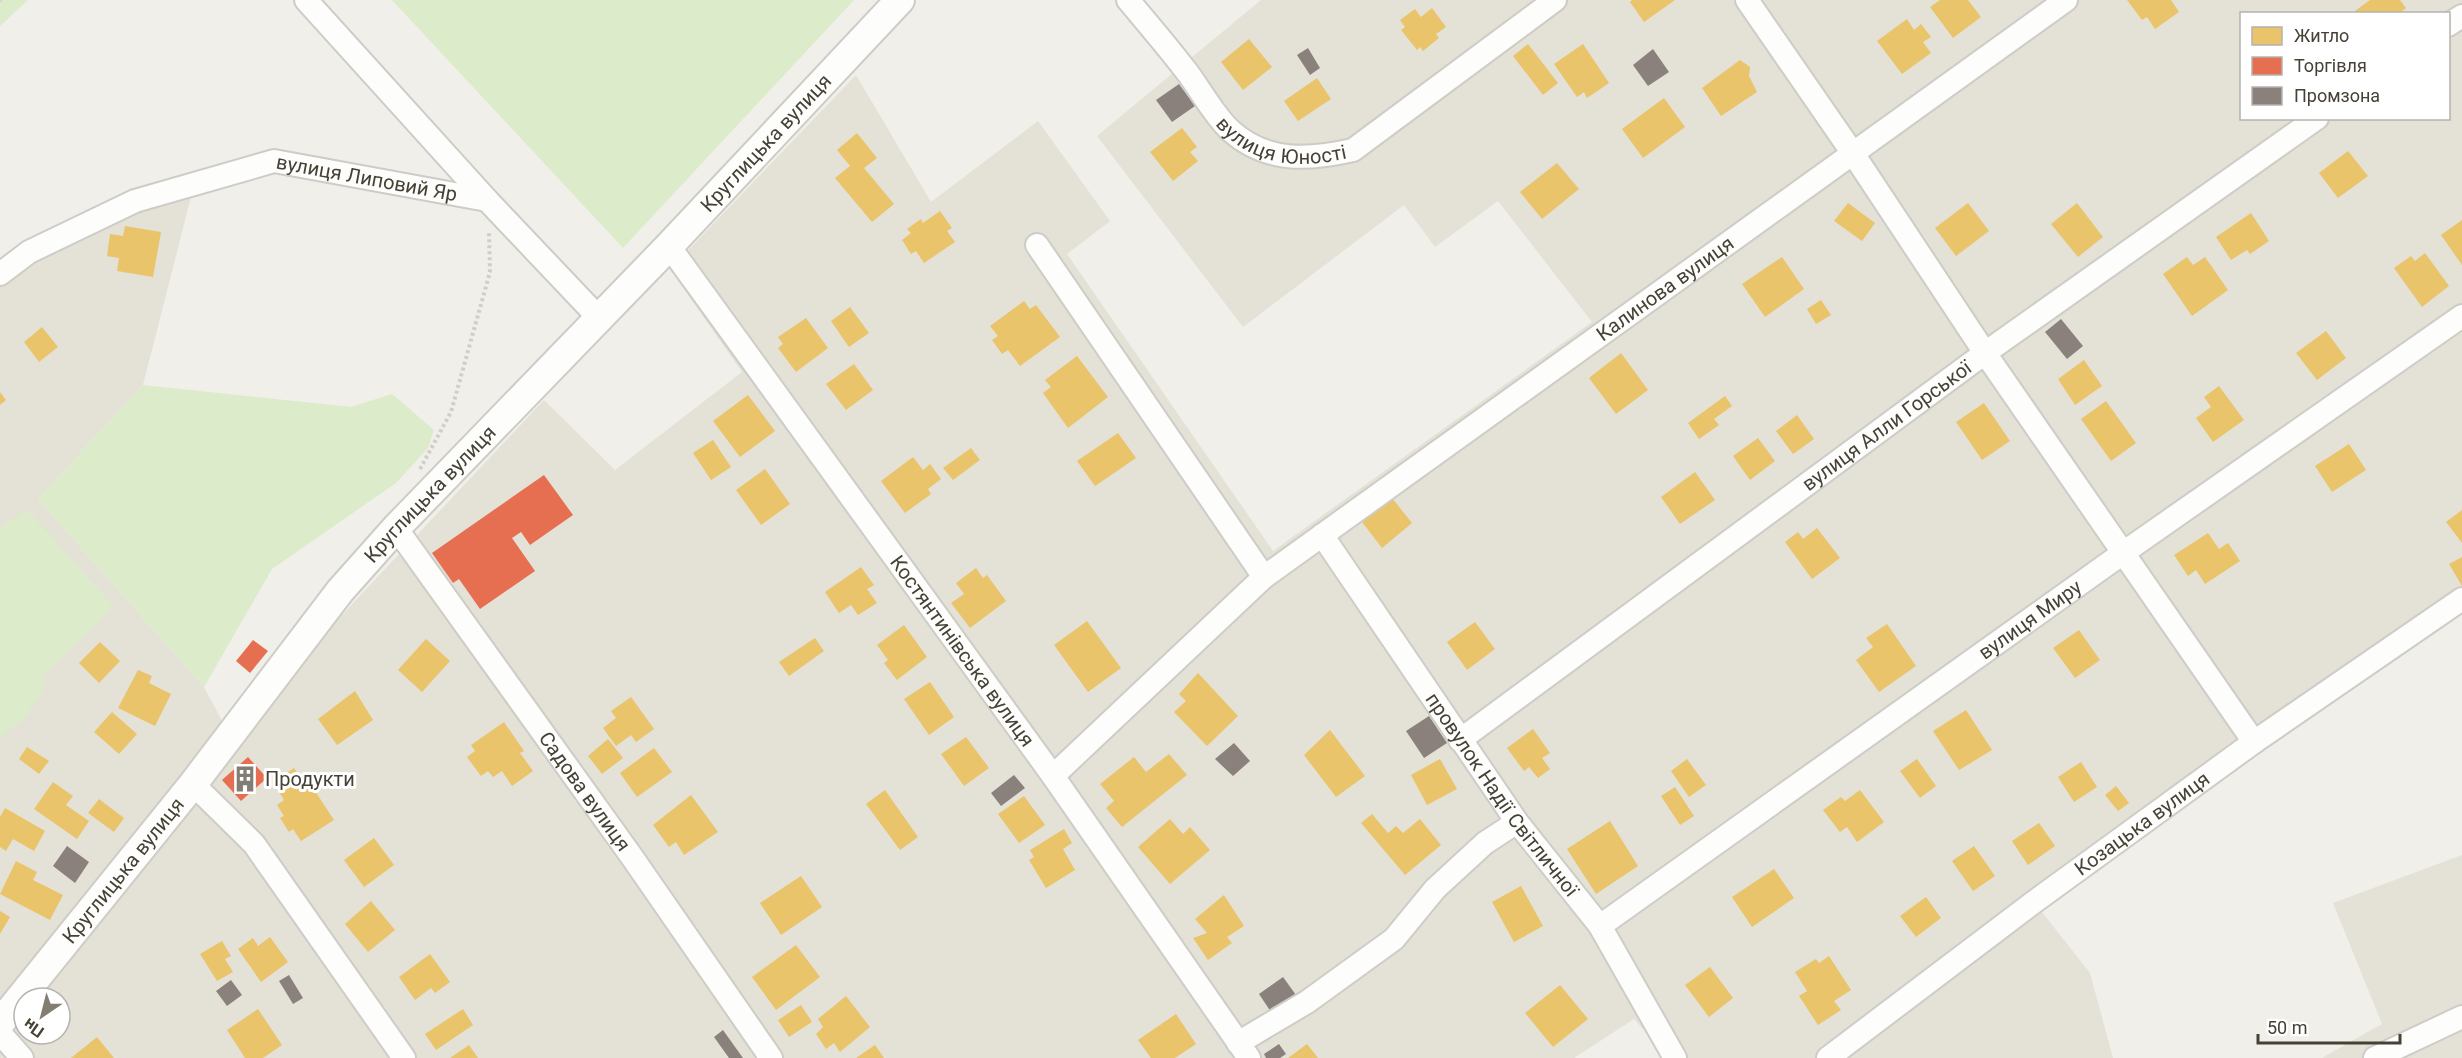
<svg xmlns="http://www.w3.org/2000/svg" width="2462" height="1058" viewBox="0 0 2462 1058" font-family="Roboto,sans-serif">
<rect width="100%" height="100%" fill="#f0efe9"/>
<path fill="#e4e1d6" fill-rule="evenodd" d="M1261,0H2462V599L2034,902L2090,973L2113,1058H1669L1634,1019L1574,1058H0V1031L24,1002V1034H60V998H27L240,730L353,603L544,400L615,470L742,372L670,269L856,75L931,202L1038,121L1110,221L1067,254L1273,551L1592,322L1498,201L1435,247L1404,205L1243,327L1097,136ZM2242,14H2448V118H2242Z
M192,193L143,385L38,499L204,687L228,732L0,1015V284L29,261L135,209Z
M2462,855V1058H2322L2382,1024L2333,903Z"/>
<path fill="#dcebc9" d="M0,0H28L0,26Z
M392,0H854L623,248Z
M143,385L351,407L392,394L434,430L428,448L396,483L272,569L204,687L38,499Z
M27,509L112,605L100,621L45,674L42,692L26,717L0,737V528Z"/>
<path fill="#e9c46a" d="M1632,0H1675L1644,22L1630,2Z
M1940,0H1968L1981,17L1953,38L1930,7Z
M2127,0H2171L2179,12L2155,29L2147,17L2142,20Z
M2370,0H2400L2406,8L2398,14H2357L2355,11Z
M1432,8L1446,27L1436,34L1439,38L1423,51L1420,47L1417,50L1401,30L1405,27L1400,20L1415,9L1421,17Z
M1907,19L1914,30L1921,24L1931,37L1923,42L1931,53L1902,74L1877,41Z
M1249,39L1272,67L1243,90L1221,62Z
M1528,44L1558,83L1543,95L1513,56Z
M1583,44L1609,83L1587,98L1584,92L1577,97L1554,64Z
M1740,60L1750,67L1749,76L1757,92L1721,116L1702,88Z
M1317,78L1331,99L1298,121L1284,101Z
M1664,98L1685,127L1643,158L1622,129Z
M1182,128L1197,147L1190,152L1198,161L1173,181L1150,152Z
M857,133L877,158L864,168L894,204L872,222L835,178L850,166L837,150Z
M2348,151L2368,176L2338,198L2319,173Z
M1557,163L1579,189L1542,219L1520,192Z
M1848,203L1875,223L1862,241L1834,221Z
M1968,203L1989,231L1956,256L1935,228Z
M2077,203L2103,237L2078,257L2051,224Z
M940,211L952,228L947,231L955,242L924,263L916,251L911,254L902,240L911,233L907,229L921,219L923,223Z
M2251,213L2269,241L2250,254L2247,250L2231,260L2216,237Z
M2462,220V265L2441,235Z
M125,226L161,232L153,277L117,271L119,258L107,256L110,234L123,236Z
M2425,253L2449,286L2422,307L2394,268L2411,256L2415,261Z
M1782,257L1804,289L1765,317L1742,284Z
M2187,257L2193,265L2205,257L2228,290L2192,316L2163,274Z
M1821,300L1831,315L1816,324L1807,309Z
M1024,301L1030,309L1036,305L1060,337L1020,366L1008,350L1002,354L992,340L998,336L990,326Z
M850,307L869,333L849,347L831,321Z
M806,318L828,348L796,372L778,348L783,344L778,337Z
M42,327L58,347L39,362L24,342Z
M2326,331L2346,358L2317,380L2296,353Z
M1621,353L1648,390L1616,414L1589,378Z
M1077,356L1108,397L1068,428L1043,393L1051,387L1045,380Z
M2084,360L2102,386L2075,405L2058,379Z
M854,364L873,390L846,410L826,384Z
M2219,386L2244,420L2213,442L2196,418L2211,407L2204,397Z
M0,392L6,400L0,405Z
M748,395L775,431L740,457L713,421Z
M1725,396L1732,406L1714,419L1719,425L1699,439L1688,423Z
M2106,401L2136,443L2111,461L2081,419Z
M1984,403L2010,441L1982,460L1956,422Z
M1797,415L1814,439L1793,454L1776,431Z
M1118,433L1136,458L1095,486L1077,461Z
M1758,438L1775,461L1750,480L1733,456Z
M713,440L731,467L711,480L693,453Z
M2349,444L2366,470L2332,492L2315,466Z
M971,448L980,460L953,480L943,468Z
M913,457L923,470L930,464L941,479L928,489L931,494L905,513L881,481Z
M765,469L790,504L761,525L736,490Z
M1695,472L1715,500L1680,524L1661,497Z
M1392,498L1412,523L1382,548L1362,522Z
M2462,510V543L2446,522Z
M1817,528L1840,558L1812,579L1785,542L1798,532L1803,539Z
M2208,533L2219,549L2228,543L2240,561L2205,584L2196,570L2188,576L2174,555Z
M2462,557V586L2449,564Z
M861,567L874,585L867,589L877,603L858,615L851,605L839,613L825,592Z
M976,568L983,578L987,575L1006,601L970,628L951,603L964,594L956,583Z
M1087,621L1121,668L1088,692L1054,645Z
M1475,622L1495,649L1467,670L1447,642Z
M1887,624L1916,666L1879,692L1856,660L1873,647L1866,638Z
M904,625L927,657L897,680L884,663L888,660L877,645Z
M2079,630L2100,660L2075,678L2053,648Z
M815,638L824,651L789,676L779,662Z
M426,639L450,661L422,692L398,670Z
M100,642L120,661L99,683L79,663Z
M138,670L152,676L149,683L171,694L155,726L118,708Z
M1198,673L1238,716L1207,746L1174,712L1186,701L1179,694Z
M930,682L954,717L929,735L904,699Z
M355,691L373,720L337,745L318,719Z
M631,697L654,729L636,742L631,735L616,746L603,728L616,718L611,711Z
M1966,710L1992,750L1959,770L1933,731Z
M112,712L137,734L119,754L94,732Z
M504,722L524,751L520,753L533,771L512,786L502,771L493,777L488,771L481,776L467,757L475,751L471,745Z
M1533,729L1550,753L1542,758L1550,769L1538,778L1529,767L1524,771L1507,748Z
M1330,730L1365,776L1336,797L1304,755Z
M966,737L989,768L964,786L941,754Z
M608,739L623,758L602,774L588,756Z
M27,747L49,761L39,774L19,759Z
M654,748L672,772L637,797L620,773Z
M1169,754L1187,775L1122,827L1106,808L1114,801L1100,784L1134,757L1146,772Z
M1440,759L1457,789L1427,805L1411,775Z
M1687,759L1706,785L1689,797L1671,771Z
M1917,759L1936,786L1920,798L1900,771Z
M2081,762L2097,787L2074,802L2058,777Z
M294,768L305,785L309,782L334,820L301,841L293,829L289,832L280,818L284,816L277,805L284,800L273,782Z
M53,782L73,796L66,805L89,821L77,839L34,809Z
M2116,786L2129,803L2118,811L2105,795Z
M1675,787L1694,816L1680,825L1661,796Z
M885,790L918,837L900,850L866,804Z
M1860,790L1884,822L1857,842L1847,827L1840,832L1823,810L1841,797L1845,801Z
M691,795L718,832L684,855L676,842L669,847L653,825Z
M1024,796L1045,825L1019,843L998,814Z
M99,799L124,818L114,832L88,813Z
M5,808L45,831L34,851L13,839L6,851L0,847V817Z
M1372,814L1388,833L1396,826L1403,833L1420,819L1441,845L1405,875L1361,823Z
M1170,819L1183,834L1190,827L1210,850L1170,884L1138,847Z
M1610,821L1638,866L1596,894L1567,849Z
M2039,823L2055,846L2028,865L2012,841Z
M1064,829L1072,843L1063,849L1075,870L1046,888L1029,860L1034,857L1030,850Z
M374,838L394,865L364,887L344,860Z
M1974,846L1995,876L1973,891L1952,861Z
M16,861L37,872L33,880L63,895L50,920L0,894Z
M1774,869L1794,898L1752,927L1732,897Z
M801,876L822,907L781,935L760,903Z
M1521,886L1543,926L1514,942L1492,902Z
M1224,895L1244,926L1227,937L1232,943L1208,960L1193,938L1207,933L1195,919Z
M1926,897L1941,918L1916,937L1900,916Z
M371,901L395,930L368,952L345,924Z
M0,911L10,917L0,934Z
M270,937L288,962L261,982L238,949L253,938L258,946Z
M222,941L231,956L225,959L233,972L217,981L200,954Z
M796,945L820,977L776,1010L752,977Z
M430,954L450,982L435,993L431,988L415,1000L399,977Z
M1829,956L1851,990L1834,1001L1841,1010L1818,1025L1799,996L1807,991L1795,972L1816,959L1819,963Z
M1710,967L1733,998L1709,1017L1685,985Z
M1560,985L1588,1019L1553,1047L1525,1013Z
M846,996L870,1027L840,1052L834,1043L826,1049L816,1034L823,1027L818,1019Z
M801,1005L812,1022L789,1037L778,1020Z
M258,1009L282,1045L263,1058H245L227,1030Z
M463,1009L473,1025L436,1050L425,1034Z
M1176,1014L1196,1044L1175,1058H1151L1138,1040Z
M97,1037L114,1058H71Z
M1307,1044L1318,1058H1288Z
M469,1045L478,1058H450Z
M875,1045L884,1058H856Z"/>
<path fill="#e76f51" d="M544,475L573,515L530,545L521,532L512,538L535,571L480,609L459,579L453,583L432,553Z
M253,640L268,651L250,673L236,661Z
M248,757L267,778L241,801L222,780Z"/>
<path fill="#8a817c" d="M1308,48L1320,68L1310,75L1297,55Z
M1653,49L1669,72L1648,86L1633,65Z
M1179,84L1195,106L1172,122L1156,100Z
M2061,319L2083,346L2067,359L2045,332Z
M1429,716L1447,743L1424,758L1406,731Z
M1234,743L1250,761L1233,776L1215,759Z
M1014,775L1025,788L1001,806L991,793Z
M67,846L89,862L75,883L53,866Z
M289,975L303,998L293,1004L279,981Z
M1283,977L1296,995L1271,1012L1259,994Z
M231,980L242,995L227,1006L216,991Z
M723,1030L743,1058H729L714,1037Z
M1279,1044L1286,1054L1280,1058H1266L1264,1054Z"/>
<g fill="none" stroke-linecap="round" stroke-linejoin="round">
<g stroke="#ceccc7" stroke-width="26">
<g id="minor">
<path d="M306,0L487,200"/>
<path id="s1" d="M1128,0C1148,24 1168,47 1187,72C1200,89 1215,117 1231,131C1267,163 1309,160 1353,150L1555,0"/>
<path d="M1747,0L1852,152L1985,353L2254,742"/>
<path d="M2448,25L2462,16"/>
<path d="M1037,245L1264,577"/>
<path id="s2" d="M669,246L1053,776L1249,1058"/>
<path id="s3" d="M0,274L29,252L135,201L274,161L487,200L598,317"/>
<path id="s4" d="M396,528L632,857L771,1058"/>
<path id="s5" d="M1322,535L1517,822L1600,926L1675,1058"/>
<path id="s6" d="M1460,740L1985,353L2317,118"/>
<path id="s7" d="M1053,776L1264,577L2066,0"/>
<path d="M193,784L254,844L404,1058"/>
<path id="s8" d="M1600,926L2123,553L2462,316"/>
<path d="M0,1033L22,1058"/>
<path d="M1238,1043L1307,1002L1394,939L1435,889L1485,843L1517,822"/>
<path id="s9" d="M1828,1058L2034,902L2254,742L2462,599"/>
<path d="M2375,1058L2462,1017"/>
</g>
</g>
<g stroke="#ceccc7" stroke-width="32">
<g id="tertiary">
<path id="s10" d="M0,1023L193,784L340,591L396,528L669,246L900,0"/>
</g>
</g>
<path stroke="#d1ceca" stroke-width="4" stroke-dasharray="3 3" stroke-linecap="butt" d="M0,1L1,0
M420,469L451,412L490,272L489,232"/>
<use href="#minor" stroke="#fdfdfc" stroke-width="22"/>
<use href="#tertiary" stroke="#fdfdfc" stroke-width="28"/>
</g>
<defs>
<g id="building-bare" transform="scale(2.07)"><path d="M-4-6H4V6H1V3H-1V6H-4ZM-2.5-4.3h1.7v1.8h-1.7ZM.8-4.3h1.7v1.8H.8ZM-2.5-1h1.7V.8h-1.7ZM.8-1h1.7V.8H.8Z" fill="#827e74" stroke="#fff" stroke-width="2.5" paint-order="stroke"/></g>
</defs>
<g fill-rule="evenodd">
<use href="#building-bare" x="245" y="779"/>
</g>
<g text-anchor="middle" stroke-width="6" stroke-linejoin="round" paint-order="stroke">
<g font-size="20" fill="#464135" stroke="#fff">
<text dy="7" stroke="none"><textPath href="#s1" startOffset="220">вулиця Юності</textPath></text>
<text dy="7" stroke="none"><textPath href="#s10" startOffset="1168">Круглицька вулиця</textPath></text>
<text dy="7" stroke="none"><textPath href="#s3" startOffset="393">вулиця Липовий Яр</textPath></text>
<text dy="7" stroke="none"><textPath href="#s7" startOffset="784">Калинова вулиця</textPath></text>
<text dy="7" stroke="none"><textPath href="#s6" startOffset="530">вулиця Алли Горської</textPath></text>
<text dy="7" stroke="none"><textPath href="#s10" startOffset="682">Круглицька вулиця</textPath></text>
<text dy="7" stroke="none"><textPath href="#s8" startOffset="528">вулиця Миру</textPath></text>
<text dy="7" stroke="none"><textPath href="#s2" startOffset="500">Костянтинівська вулиця</textPath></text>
<text dy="7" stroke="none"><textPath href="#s4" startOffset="324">Садова вулиця</textPath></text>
<text dy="7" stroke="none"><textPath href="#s5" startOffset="316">провулок Надії Світличної</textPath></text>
<text dy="7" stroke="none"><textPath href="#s9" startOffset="392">Козацька вулиця</textPath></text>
<text dy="7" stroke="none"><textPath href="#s10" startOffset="196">Круглицька вулиця</textPath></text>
</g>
<g font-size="20" fill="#464135" stroke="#fff" text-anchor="start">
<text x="265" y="786">Продукти</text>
</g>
</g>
<rect x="2240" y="12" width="210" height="108" fill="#ffffff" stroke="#b5b3ae" stroke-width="1.5"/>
<rect x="2252" y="27" width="30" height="18" fill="#e9c46a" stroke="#b5b3ae" stroke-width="1.5"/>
<text x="2294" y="42" font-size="18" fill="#464135">Житло</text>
<rect x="2252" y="57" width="30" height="18" fill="#e76f51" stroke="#b5b3ae" stroke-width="1.5"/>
<text x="2294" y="72" font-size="18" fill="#464135">Торгівля</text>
<rect x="2252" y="87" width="30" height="18" fill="#8a817c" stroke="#b5b3ae" stroke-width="1.5"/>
<text x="2294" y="102" font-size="18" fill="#464135">Промзона</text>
<g transform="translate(42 1016) rotate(215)"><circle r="28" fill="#ffffff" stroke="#b5b3ae" stroke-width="1.5"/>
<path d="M0-4.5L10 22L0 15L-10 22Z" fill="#827e74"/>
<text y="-9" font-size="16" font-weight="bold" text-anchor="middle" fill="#464135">Пн</text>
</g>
<path d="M2258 1034v9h142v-9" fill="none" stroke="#464135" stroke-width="3"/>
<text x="2267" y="1034" font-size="18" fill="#464135" stroke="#ffffff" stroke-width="4.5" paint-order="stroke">50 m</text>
</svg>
